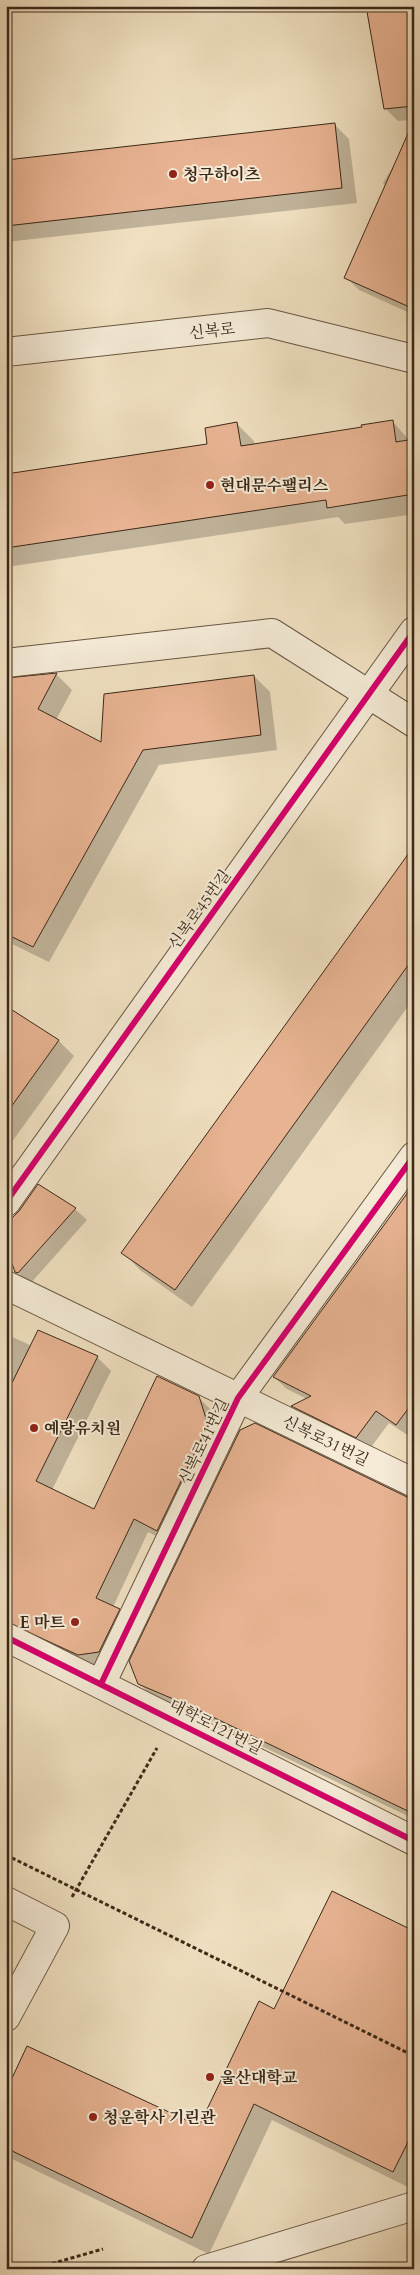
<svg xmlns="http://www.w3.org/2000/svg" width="420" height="2275" viewBox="0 0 420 2275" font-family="Cardo,'Noto Serif KR',serif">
<rect width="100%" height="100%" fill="#f0e0c1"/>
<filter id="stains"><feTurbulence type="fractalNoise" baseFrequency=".004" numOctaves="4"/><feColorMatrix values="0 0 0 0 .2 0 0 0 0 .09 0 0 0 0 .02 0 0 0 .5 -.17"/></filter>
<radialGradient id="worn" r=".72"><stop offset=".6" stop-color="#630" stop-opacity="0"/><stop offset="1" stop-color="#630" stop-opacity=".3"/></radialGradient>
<path fill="#0003" d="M414,6V120L398,121L385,108Z
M334,124L349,139L357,203L6,242V161Z
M414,133V315L359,290L346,277L386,186L383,183Z
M392,421L410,441L414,440V521L408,515L345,524L338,517L7,567L6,575V475L208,445L237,424L254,441L255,445L363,428Z
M56,674L72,690L56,720L102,744L254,676L270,692L277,750L159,765L49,962L6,941V680Z
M414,848V998L192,1307L140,1270L123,1252Z
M6,1008L59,1041L74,1056L6,1150Z
M39,1185L75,1209L87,1220L30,1284L16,1271L6,1227Z
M414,1207V1430L409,1436L389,1423L369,1450L305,1418L293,1406L307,1399L287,1389L274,1377Z
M6,1334L32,1346L97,1357L111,1371L52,1490L95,1511L198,1397L213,1412L221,1440L172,1544L148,1532L113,1607L119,1610L133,1624L93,1669L6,1634Z
M407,1498L414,1499V1819L205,1719L152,1696L139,1683Z
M414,1932V2181L410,2188L272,2120L209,2254L6,2156V2095L200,2128L274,2010Z"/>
<path fill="#e7b392" stroke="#3c2818" d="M366,6H414V106L384,109Z
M414,120V309L344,278Z
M335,123L342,188L6,226V160Z
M393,420L396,442L414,439V494L327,508L326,500L6,548V474L207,444L205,428L237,422L241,446L362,427L361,425Z
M57,673L38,709L101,742L104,694L254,675L261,735L143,750L33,947L6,934V678Z
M414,846V957L175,1290L121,1253Z
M6,1006L59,1040L6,1114Z
M38,1184L76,1208L18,1273L15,1272L6,1247V1224L19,1211Z
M414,1184V1401L396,1425L376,1411L356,1438L291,1406L311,1396L273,1377Z
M38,1330L98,1356L36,1481L94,1509L157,1376L199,1396L208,1425L157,1531L134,1519L96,1598L120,1609L99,1652L78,1655L6,1622V1395Z
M255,1423L407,1497L414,1498V1814L192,1707L138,1684L129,1661L240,1430Z
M332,1891L414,1931V2130L393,2172L254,2104L192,2238L6,2148V2091L27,2046L199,2126L259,2001L274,2009Z"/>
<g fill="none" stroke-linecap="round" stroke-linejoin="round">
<g stroke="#695642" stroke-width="30">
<path id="street" d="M6,352L268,323L414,359
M6,663L272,633L414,723
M6,1202L414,631
M6,1285L414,1483
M6,1637L414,1841
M101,1684L238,1398L414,1156
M6,1901L55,1926L6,2017
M206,2269L414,2206"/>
</g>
<path stroke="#3c2818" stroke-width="3" stroke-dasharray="4 2.5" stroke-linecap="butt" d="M6,1855L414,2056
M72,1897L157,1748
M33,2269L103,2249"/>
<use href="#street" stroke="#f5ebd7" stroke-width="28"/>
<g stroke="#f5ebd7" stroke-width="9">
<path id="cycleway" d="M6,1202L414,631
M6,1637L414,1841
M101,1684L238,1398L414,1156"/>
</g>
<use href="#cycleway" stroke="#d6006c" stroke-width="6"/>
</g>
<g fill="#8f2418" stroke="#f5ebd7" stroke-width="2">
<circle cx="173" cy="174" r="5"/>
<circle cx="210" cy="485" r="5"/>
<circle cx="34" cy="1428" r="5"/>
<circle cx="75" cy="1622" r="5"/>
<circle cx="210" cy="2077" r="5"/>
<circle cx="93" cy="2117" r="5"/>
</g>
<g text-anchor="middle" stroke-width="4" stroke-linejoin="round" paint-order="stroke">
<g font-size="16" font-weight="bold" fill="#3c2818" stroke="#f5ebd7" text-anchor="start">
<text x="183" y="180">청구하이츠</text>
<text x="220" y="491">현대문수팰리스</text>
<text x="44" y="1434">예랑유치원</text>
<text x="65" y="1628" text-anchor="end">E 마트</text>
<text x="220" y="2083">울산대학교</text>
<text x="103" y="2123">청운학사 기린관</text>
</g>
<g font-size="16" fill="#3c2818" stroke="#f5ebd7">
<text transform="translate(212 330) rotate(-6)" y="6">신복로</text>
<text transform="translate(199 909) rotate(-54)" y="6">신복로45번길</text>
<text transform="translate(326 1440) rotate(26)" y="6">신복로31번길</text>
<text transform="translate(203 1441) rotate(-64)" y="6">신복로41번길</text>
<text transform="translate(216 1726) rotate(27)" y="6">대학로121번길</text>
</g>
</g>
<rect width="420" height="2275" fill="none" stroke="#f0e0c1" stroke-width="25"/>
<rect x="8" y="8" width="405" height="2260" fill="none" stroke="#3c2818" stroke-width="2.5"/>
<rect x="12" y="12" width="395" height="2250" fill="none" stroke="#3c2818"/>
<rect width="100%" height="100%" filter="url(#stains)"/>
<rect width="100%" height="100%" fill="url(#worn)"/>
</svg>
